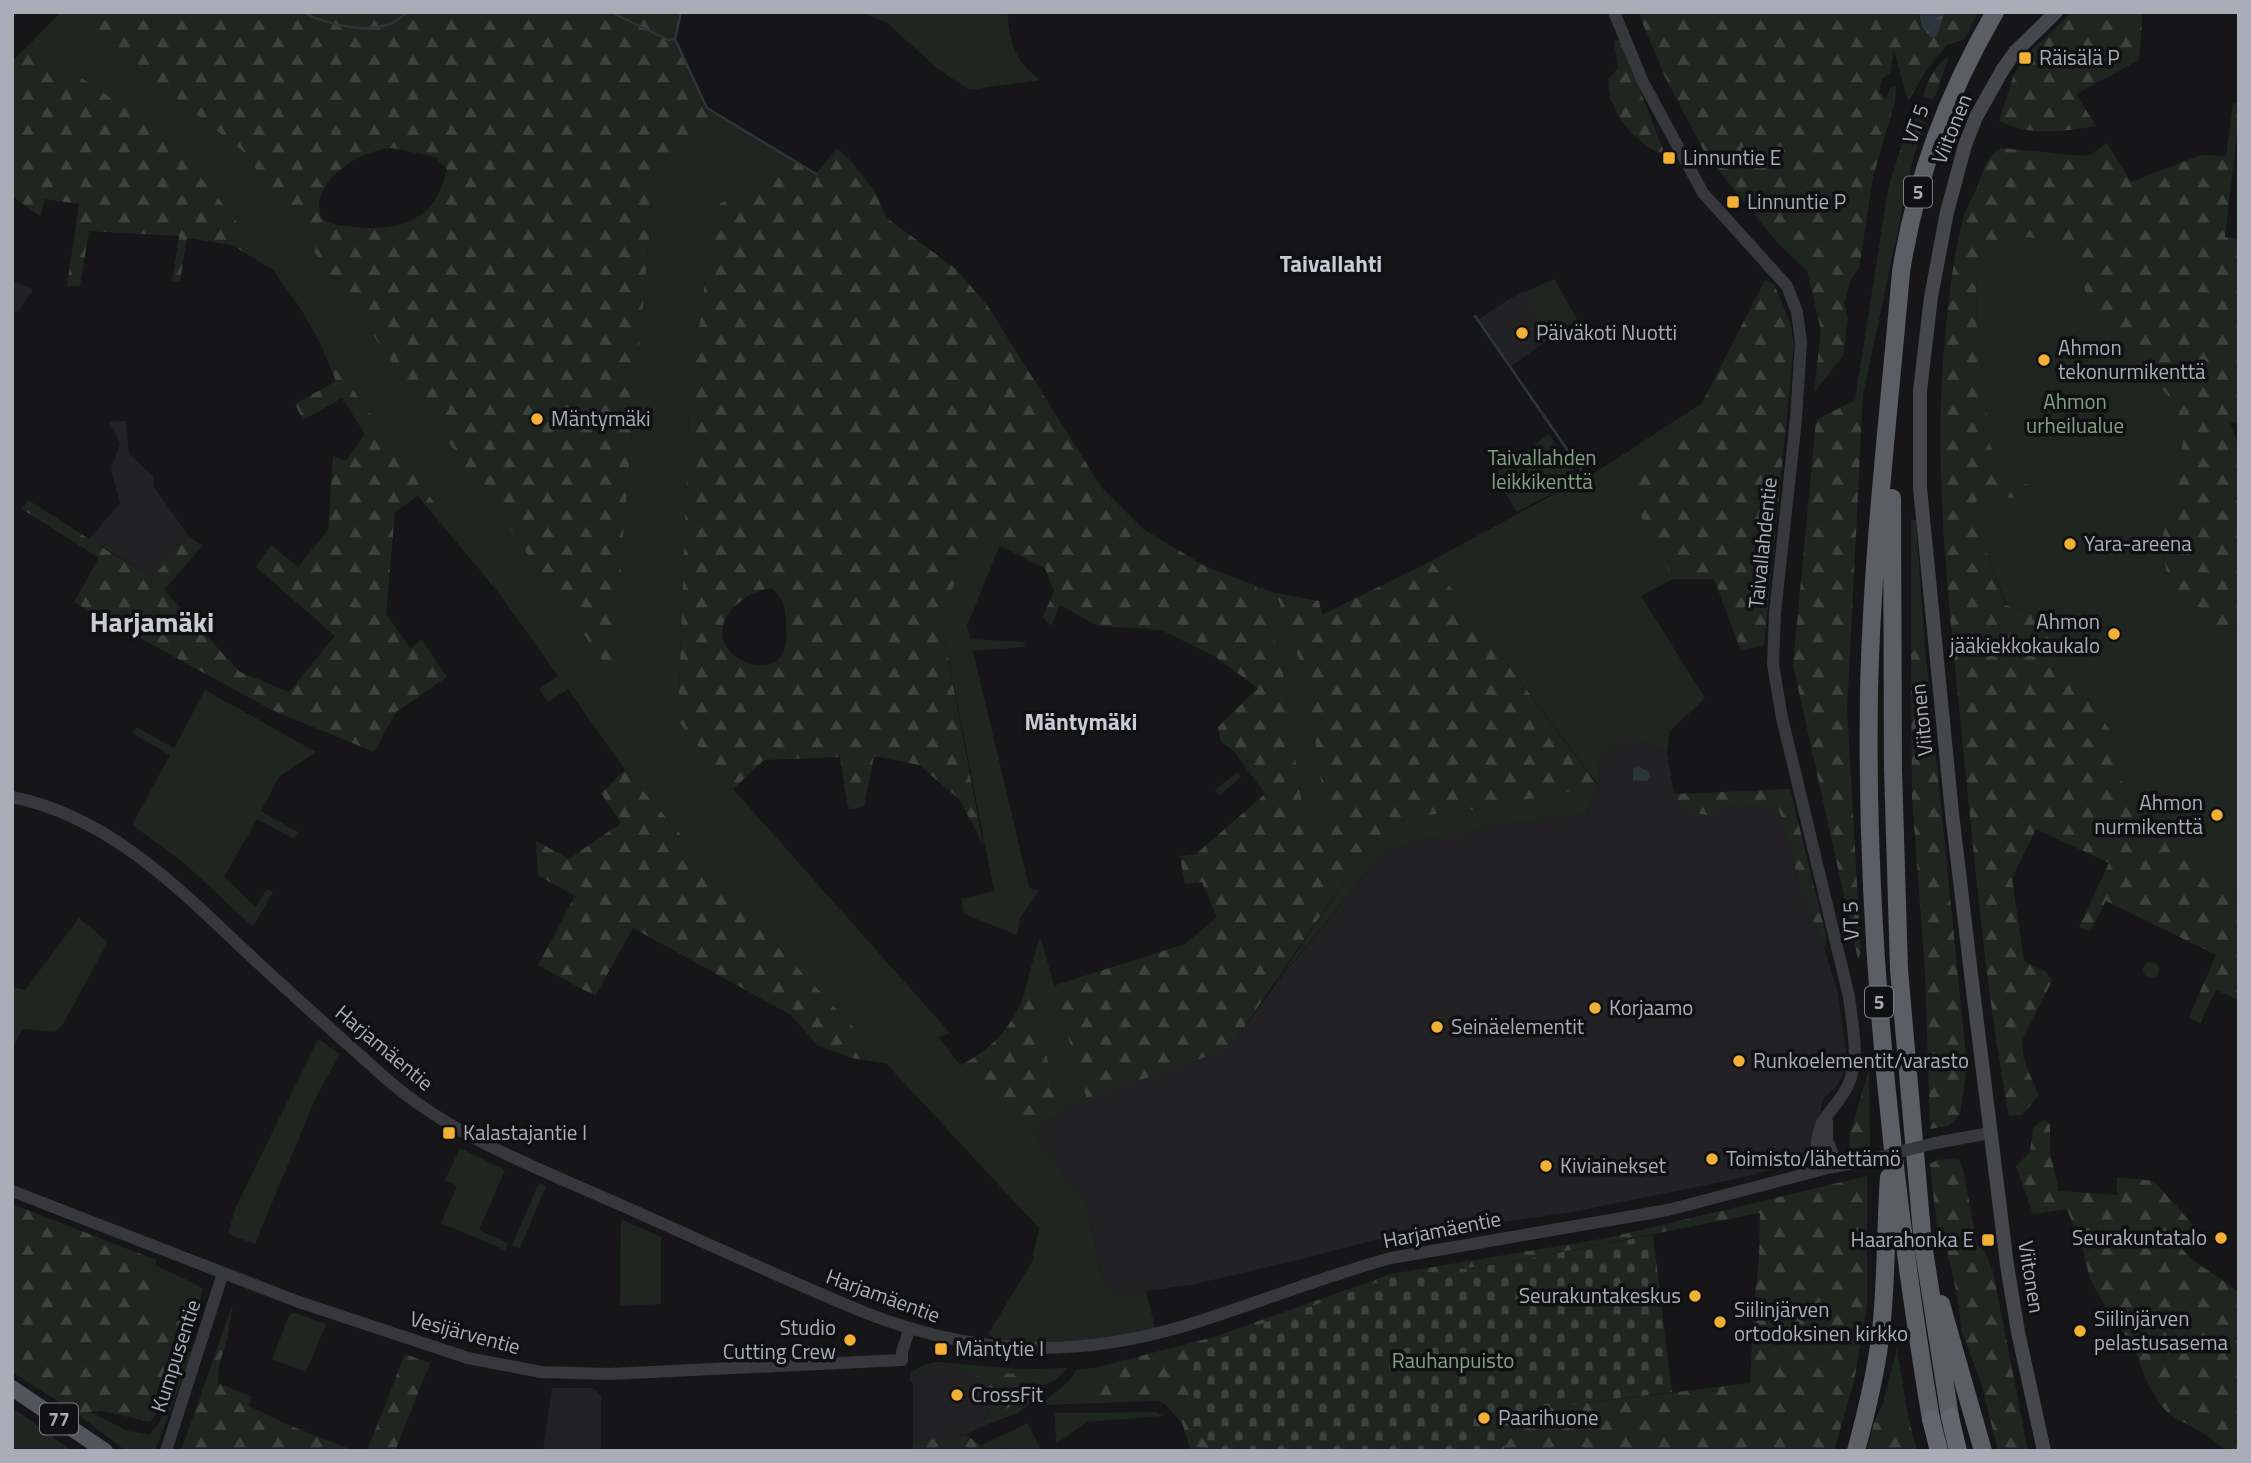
<svg xmlns="http://www.w3.org/2000/svg" width="2251" height="1463" viewBox="0 0 2251 1463" font-family="'Titillium Web',sans-serif">
<defs>
<pattern id="forest-firs" width="22" height="20" patternUnits="userSpaceOnUse" patternTransform="scale(1.75)"><rect width="22" height="20" fill="#1e261f"/><path d="M5 1l3.5 6h-7zM16 11l3.5 6h-7z" fill="#3c433d"/></pattern>
<pattern id="cemetery-stones" width="16" height="16" patternUnits="userSpaceOnUse" patternTransform="scale(1.75)"><rect width="16" height="16" fill="#1e261f"/><path d="M2 7V4a2 2 0 0 1 4 0v3zM10 15v-3a2 2 0 0 1 4 0v3z" fill="#3c433d"/></pattern>
<pattern id="water-ripples" width="26" height="14" patternUnits="userSpaceOnUse" patternTransform="scale(1.75)"><rect width="26" height="14" fill="#2c353c"/><path d="M2 4q2-2 4 0t4 0M15 11q2-2 4 0t4 0" fill="none" stroke="#485056"/></pattern>
</defs>
<rect width="100%" height="100%" fill="#161618"/>
<path fill="#222225" d="M1554,279L1577,319L1510,367L1477,320L1521,292H1526Z
M12,280L33,290L18,312L12,311Z
M126,421L129,454L153,476L154,487L189,536L153,577L89,539L120,503L111,469L120,443L109,422Z
M1622,736L1650,744L1667,753L1674,794L1685,811L1707,815L1725,807L1777,804L1792,852L1800,890L1824,948L1837,989L1846,1050V1069L1836,1087L1823,1099L1812,1152L1805,1162L1731,1180L1567,1213L1375,1240L1298,1260L1191,1285L1116,1295L1103,1283L1086,1203L1031,1131L1060,1112L1087,1099L1234,1042L1276,984L1381,855L1407,844L1440,836H1463L1490,826L1586,815L1598,786L1599,759Z
M942,1364L975,1373L989,1414L983,1422L985,1425L966,1435L913,1442V1376L929,1366Z
M552,1388H594L601,1396V1451H543Z"/>
<path fill="#1e261f" d="M61,12H67L244,152L614,676L623,537L655,167L720,116L788,158L714,208L689,410L678,721L733,789L950,1033L939,1038L960,1065L1031,1131L1086,1203L1103,1283L1116,1295L1146,1291L1156,1332L1138,1337L1007,1345L988,1334L1032,1262L1039,1228L779,948L625,770L568,689L548,702L539,689L558,676L321,345L301,309L273,270L215,195L173,149L98,89L29,45Z
M862,12H1007C1011,44 1013,59 1040,80L969,90L937,68L887,23Z
M1926,123L1913,158L1863,396L1855,400L1888,189Z
M2018,236L2041,239L2055,247L2067,260L2081,280L2086,296L2119,345L2147,367L2151,378L2173,401L2183,441L2166,570L2186,610L2210,634L2220,638L2233,630L2239,631V900L2193,860L2116,775L2131,762L2032,614L2007,605C1998,580 1974,529 1976,504C1977,497 1980,494 1985,490L2009,498L2038,493L2036,487L2015,481L2003,468L1990,445L1981,358L1977,338L1976,268L1999,245Z
M1554,279L1577,319L1538,346L1527,326L1539,318L1525,296L1526,292Z
M1702,403L1625,485L1673,579L1641,596L1705,698L1670,731L1667,753L1650,744L1622,737L1599,759L1598,786L1586,815L1490,826L1463,836H1440L1407,844L1381,855L1276,983L1358,861L1389,824L1410,817L1477,809L1598,785L1431,561L1604,467Z
M1549,434L1579,479L1517,512L1494,475Z
M1911,519L1916,520L1925,647L1911,651Z
M978,534L1000,545L967,626L971,639L1025,642L1024,647L973,651L1029,887L1039,891L1020,918L1017,935L964,914L961,899L994,891L940,615Z
M1256,586L1276,593L1307,682L1329,831L1317,835L1304,820L1280,652L1272,636Z
M205,690L316,752L279,777L261,811L298,832L294,839L257,819L224,877L256,907L267,889L273,892L253,927L183,862L132,825L170,755L132,733L136,727L174,748Z
M1237,772L1241,777L1219,796L1215,790Z
M79,918L108,942L62,1026L55,1032L23,1029L12,1048V987L25,990Z
M1040,936L1087,1099L1060,1112L1028,978Z
M2143 970a8 8 0 1 1 16 0a8 8 0 1 1-16 0Z
M318,1039L340,1054L316,1097L255,1244L228,1234L235,1209Z
M460,1148L505,1170L479,1230L508,1243L505,1250L441,1223L457,1186L445,1180Z
M539,1183L546,1186L520,1248L512,1245Z
M621,1219L661,1237V1304L620,1306Z
M156,1266L192,1282L203,1289L196,1316L183,1318L169,1327L156,1311Z
M292,1313L299,1314L326,1324L306,1372L272,1359L289,1316Z
M1897,1348L1908,1416L1874,1423L1883,1403Z
M193,1350L155,1451H126L76,1413L91,1412L127,1431L150,1434L160,1422L188,1352Z
M935,1362L1020,1369L1067,1368L1056,1380L1042,1386L1034,1393L1029,1404L1018,1413L985,1425L983,1423L989,1414C1015,1410 1022,1391 1036,1370L1028,1374L975,1373L942,1364L929,1366L914,1376V1384L910,1381L911,1372L924,1365Z
M1094,1368L1089,1398L1161,1394L1165,1404L1157,1401L1044,1405L1046,1400L1068,1382L1077,1369Z
M12,1407L72,1451H12Z
M1156,1412L1163,1416L1087,1422L1056,1444L1055,1413Z
M1028,1423L1041,1451L999,1448L998,1451H989L981,1445Z"/>
<path fill="url(#forest-firs)" fill-rule="evenodd" d="M67,12H681L675,39L707,108L720,116L655,167L623,537L614,677L244,152ZM392,148L435,157L447,169C437,219 401,232 354,227C345,225 330,226 323,219C318,213 318,205 320,198C329,170 364,150 392,148Z
M1638,12H1918L1922,27L1942,24L1945,12H1978L1965,39L1947,45L1926,71L1908,101L1894,51L1890,73L1882,79L1879,92L1886,99L1890,88L1896,86L1895,101L1873,177L1859,269L1852,277L1844,303L1848,319L1843,356L1814,392L1821,330L1807,271L1776,241L1706,155L1665,77Z
M2072,12H2143L2139,60L2076,94L2096,126C2064,132 2029,136 1999,121L2014,74L2027,55Z
M1620,39L1666,157C1634,141 1610,117 1608,80L1618,68L1614,41Z
M29,45C79,76 131,108 174,149C211,185 242,229 273,270L232,245L187,238L180,282H172L179,236L89,231L80,286H67L79,204L44,199L41,217L12,196V61Z
M1949,57L1934,99L1924,97C1925,83 1936,63 1949,57Z
M2233,103L2239,104V115L2225,237L2239,239V428L2236,422L2230,423L2239,447V631L2233,630L2220,638L2210,634L2186,610L2166,570L2163,536L2183,441L2173,401L2151,378L2147,367L2119,345L2095,319L2081,280L2067,260L2055,247L2041,239L2018,236L1999,245L1976,268L1977,338L1981,358L1990,445L2003,468L2015,481L2037,487L2038,494L2009,498L1985,490C1980,494 1977,497 1976,504C1974,529 1998,580 2006,605L2032,614L2131,762L2116,775L2193,860L2239,900V1000L2216,990L2200,1023L2189,1017L2216,955L2106,901L2090,932L2079,927L2109,863L2036,829L2012,878L2024,961L2046,972L2052,981L2023,1038C2020,1058 2031,1077 2039,1095L2022,1115L2009,1116C1986,994 1976,871 1963,748C1950,611 1932,475 1945,337C1949,297 1953,255 1964,216C1967,207 1973,197 1977,187C1982,174 1987,154 2001,148L2082,156L2090,155L2107,143L2131,182L2201,155L2226,156Z
M1911,115L1926,123L1888,189Z
M837,148L849,159L874,190L887,218L956,269L987,305L1102,488L1143,529L1203,565L1256,586L1272,636L1280,652L1304,820L1317,835L1328,830L1307,682L1276,593L1319,601L1322,615L1431,561L1598,786L1477,809L1410,817L1389,824L1358,861L1234,1042L1219,1052L1087,1099L1053,986L1185,944L1217,917L1202,882L1185,884L1180,856L1196,854L1265,794L1234,751L1221,742L1218,727L1258,688L1214,656L1161,630L1098,626L1060,605L1051,626L1043,617L1054,591L1045,568L978,535L940,615L983,844L959,799L919,765L874,756L864,807L848,809L840,757L764,760L733,789L678,721L689,410L714,208L788,158L816,174ZM771,588C783,597 785,605 786,620C786,632 789,640 783,652C772,677 731,663 724,642C714,615 748,591 771,588Z
M1765,280L1774,284L1791,325L1794,346L1764,645L1741,651L1714,579H1673L1625,485L1702,403Z
M321,345L496,589L418,496L395,512L386,614L410,648L422,640L447,677L396,712L374,752L272,710L74,602L99,558L22,509L28,500L111,553L153,577L189,536L202,546L164,590L240,672L289,692L335,636L256,567L271,545L298,567L328,530L333,456L346,461L365,434L342,398L303,420L295,404L336,381Z
M1863,396L1847,710L1861,952L1858,959L1793,665L1816,420Z
M1925,647L1967,1066L1960,1114L1948,1126L1930,1129L1925,971L1912,798L1911,651Z
M625,770L779,948L888,1064L852,1058L818,1046L791,1015L633,928L595,996L538,965L575,896L538,875L536,841L569,859L621,823L601,793Z
M1790,789L1827,939L1824,948L1800,890L1792,852L1777,804L1726,807L1707,815L1685,811L1674,794Z
M1028,978L1060,1112L1031,1131L960,1065C994,1050 1023,1015 1028,978Z
M1869,1069L1870,1150L1854,1154L1849,1145L1850,1134Z
M2043,1120L2047,1121L2050,1125V1153L2059,1191L2117,1195V1177L2154,1181L2193,1225L2177,1242C2193,1267 2218,1273 2239,1293V1451H2226L2208,1436L2169,1414L2161,1405L2148,1384L2133,1346L2105,1306L2090,1279L2082,1247L2067,1209L2033,1214L2016,1166L2030,1152L2033,1128Z
M1950,1159L1959,1160L1963,1168L1977,1245L1984,1250L1993,1271L2028,1451H1998L1981,1383L1962,1332L1956,1290L1945,1242L1937,1227L1930,1164L1937,1160Z
M1867,1176V1305L1854,1382L1834,1451H1502L1530,1410L1750,1383L1754,1305L1759,1259L1760,1213L1501,1264L1393,1277L1186,1420L1215,1451H1191L1182,1423L1165,1404L1161,1394L1089,1398L1094,1368L1214,1337L1391,1274L1607,1238Z
M12,1204L156,1260V1311L169,1327L183,1318L196,1316L161,1406L150,1422L102,1411L76,1413L12,1372Z
M233,1303L227,1340L219,1365L218,1383L252,1397L249,1406L286,1424L355,1451H181Z
M405,1354L430,1363L395,1451H367Z
M1037,1370C1030,1393 1013,1411 989,1414L975,1373L1028,1374Z
M1908,1416L1917,1451H1867L1874,1423Z
M966,1435L989,1451H913V1442Z"/>
<path fill="url(#cemetery-stones)" d="M1653,1235L1672,1392L1530,1410L1502,1451H1215L1186,1420L1196,1347L1393,1277L1501,1264Z"/>
<path fill="url(#water-ripples)" d="M1945,12L1937,36L1931,37L1922,27L1919,12Z
M1639,767L1649,772L1650,776L1647,781L1633,780V769Z"/>
<g fill="none" stroke-linecap="round" stroke-linejoin="round">
<path stroke="#2c353c" stroke-width="2.5" d="M303,12C324,24 367,34 389,24C396,22 402,16 408,12
M611,12L668,40L675,39
M681,12L675,39L707,108L816,174
M1475,316L1586,477"/>
<path stroke="#37383d" stroke-width="12" d="M1614,12L1643,82L1703,193L1787,286L1797,312L1801,342L1796,419L1775,613L1773,664L1782,718L1849,997C1852,1023 1860,1057 1849,1083C1843,1098 1830,1110 1822,1123C1815,1137 1817,1156 1816,1171
M12,797C113,817 184,894 256,961C300,1002 345,1042 390,1082C455,1137 537,1168 614,1202C698,1239 781,1278 866,1313C974,1355 1072,1359 1184,1326C1253,1305 1321,1277 1391,1258L1668,1210L1828,1168L1864,1161
M1827,1121V1140L1838,1166
M1935,1143L1990,1133
M12,1191L296,1301L468,1358L541,1372L609,1374L902,1360V1352L909,1330
M166,1451L223,1273"/>
<path stroke="#45474d" stroke-width="14" d="M2044,1451L2018,1332L2007,1265L1971,974L1952,813L1920,488V391L1931,297L1947,212L1965,145L1976,117L2003,69L2015,52L2056,12"/>
<path stroke="#53555c" stroke-width="16" d="M12,1388L105,1451"/>
<path stroke="#5b5e65" stroke-width="18" d="M1892,498L1893,769L1899,970L1923,1244L1950,1417
M1941,1304L1983,1451
M1931,1419C1891,1180 1865,936 1869,693C1872,552 1889,412 1901,272C1916,177 1947,95 1995,12
M1856,1451C1866,1414 1875,1377 1880,1339C1887,1285 1885,1231 1889,1177"/>
<path stroke="#63666e" stroke-width="18" d="M1950,1417L1958,1451
M1931,1419L1939,1451"/>
<path stroke="#37383d" stroke-width="12" d="M1864,1161L1935,1143"/>
</g>
<g fill="#f2b134" stroke="#111113" stroke-width="2.5">
<rect x="2018" y="51" width="14" height="14" rx="3.5"/>
<rect x="1662" y="151" width="14" height="14" rx="3.5"/>
<rect x="1726" y="195" width="14" height="14" rx="3.5"/>
<circle cx="1522" cy="333" r="7"/>
<circle cx="2044" cy="360" r="7"/>
<circle cx="537" cy="419" r="7"/>
<circle cx="2070" cy="544" r="7"/>
<circle cx="2114" cy="634" r="7"/>
<circle cx="2217" cy="815" r="7"/>
<circle cx="1595" cy="1008" r="7"/>
<circle cx="1437" cy="1027" r="7"/>
<circle cx="1739" cy="1061" r="7"/>
<rect x="442" y="1126" width="14" height="14" rx="3.5"/>
<circle cx="1712" cy="1159" r="7"/>
<circle cx="1546" cy="1166" r="7"/>
<circle cx="2221" cy="1238" r="7"/>
<rect x="1981" y="1233" width="14" height="14" rx="3.5"/>
<circle cx="1695" cy="1296" r="7"/>
<circle cx="1720" cy="1322" r="7"/>
<circle cx="2080" cy="1331" r="7"/>
<circle cx="850" cy="1340" r="7"/>
<rect x="934" y="1342" width="14" height="14" rx="3.5"/>
<circle cx="957" cy="1395" r="7"/>
<circle cx="1484" cy="1418" r="7"/>
</g>
<g text-anchor="middle" stroke-width="7" stroke-linejoin="round" paint-order="stroke">
<g fill="#111113" stroke="#7b7e86" stroke-width="2">
<rect x="1904" y="176.5" width="28" height="31" rx="5"/>
<rect x="1865" y="986.5" width="28" height="31" rx="5"/>
<rect x="40" y="1403.5" width="38" height="31" rx="5"/>
</g>
<g font-size="19" font-weight="bold" fill="#a8adb8">
<text x="1918" y="199">5</text>
<text x="1879" y="1009">5</text>
<text x="59" y="1426">77</text>
</g>
<g font-size="21" fill="#a8adb8" stroke="#111113" text-anchor="start">
<text x="2039" y="65">Räisälä P</text>
<text x="1683" y="165">Linnuntie E</text>
<text x="1747" y="209">Linnuntie P</text>
<text x="1536" y="340">Päiväkoti Nuotti</text>
<text x="2058" y="355">Ahmon<tspan x="2058" dy="24">tekonurmikenttä</tspan></text>
<text x="551" y="426">Mäntymäki</text>
<text x="2084" y="551">Yara-areena</text>
<text x="2100" y="629" text-anchor="end">Ahmon<tspan x="2100" dy="24">jääkiekkokaukalo</tspan></text>
<text x="2203" y="810" text-anchor="end">Ahmon<tspan x="2203" dy="24">nurmikenttä</tspan></text>
<text x="1609" y="1015">Korjaamo</text>
<text x="1451" y="1034">Seinäelementit</text>
<text x="1753" y="1068">Runkoelementit/varasto</text>
<text x="463" y="1140">Kalastajantie I</text>
<text x="1726" y="1166">Toimisto/lähettämö</text>
<text x="1560" y="1173">Kiviainekset</text>
<text x="2207" y="1245" text-anchor="end">Seurakuntatalo</text>
<text x="1974" y="1247" text-anchor="end">Haarahonka E</text>
<text x="1681" y="1303" text-anchor="end">Seurakuntakeskus</text>
<text x="1734" y="1317">Siilinjärven<tspan x="1734" dy="24">ortodoksinen kirkko</tspan></text>
<text x="2094" y="1326">Siilinjärven<tspan x="2094" dy="24">pelastusasema</tspan></text>
<text x="836" y="1335" text-anchor="end">Studio<tspan x="836" dy="24">Cutting Crew</tspan></text>
<text x="955" y="1356">Mäntytie I</text>
<text x="971" y="1402">CrossFit</text>
<text x="1498" y="1425">Paarihuone</text>
</g>
<g font-size="21" fill="#a8adb8" stroke="#111113">
<text transform="translate(1916 124) rotate(-70)" y="7">VT 5</text>
<text transform="translate(1952 129) rotate(-68)" y="7">Viitonen</text>
<text transform="translate(1763 543) rotate(-84)" y="7">Taivallahdentie</text>
<text transform="translate(1922 720) rotate(-96)" y="7">Viitonen</text>
<text transform="translate(1851 921) rotate(-92)" y="7">VT 5</text>
<text transform="translate(384 1048) rotate(40)" y="7">Harjamäentie</text>
<text transform="translate(1442 1230) rotate(-11)" y="7">Harjamäentie</text>
<text transform="translate(2031 1277) rotate(81)" y="7">Viitonen</text>
<text transform="translate(883 1296) rotate(20)" y="7">Harjamäentie</text>
<text transform="translate(465 1333) rotate(15)" y="7">Vesijärventie</text>
<text transform="translate(176 1356) rotate(-72)" y="7">Kumpusentie</text>
</g>
<g font-size="21" fill="#7fa381" stroke="#111113">
<text x="2075" y="409">Ahmon<tspan x="2075" dy="24">urheilualue</tspan></text>
<text x="1542" y="465">Taivallahden<tspan x="1542" dy="24">leikkikenttä</tspan></text>
<text x="1453" y="1368">Rauhanpuisto</text>
</g>
<g font-size="23" font-weight="bold" fill="#c9ccd4" stroke="#111113">
<text x="1331" y="272">Taivallahti</text>
<text x="1081" y="730">Mäntymäki</text>
</g>
<g font-size="28" font-weight="bold" fill="#c9ccd4" stroke="#111113">
<text x="152" y="632">Harjamäki</text>
</g>
</g>
<rect width="2251" height="1463" fill="none" stroke="#a8adb8" stroke-width="28"/>
</svg>
